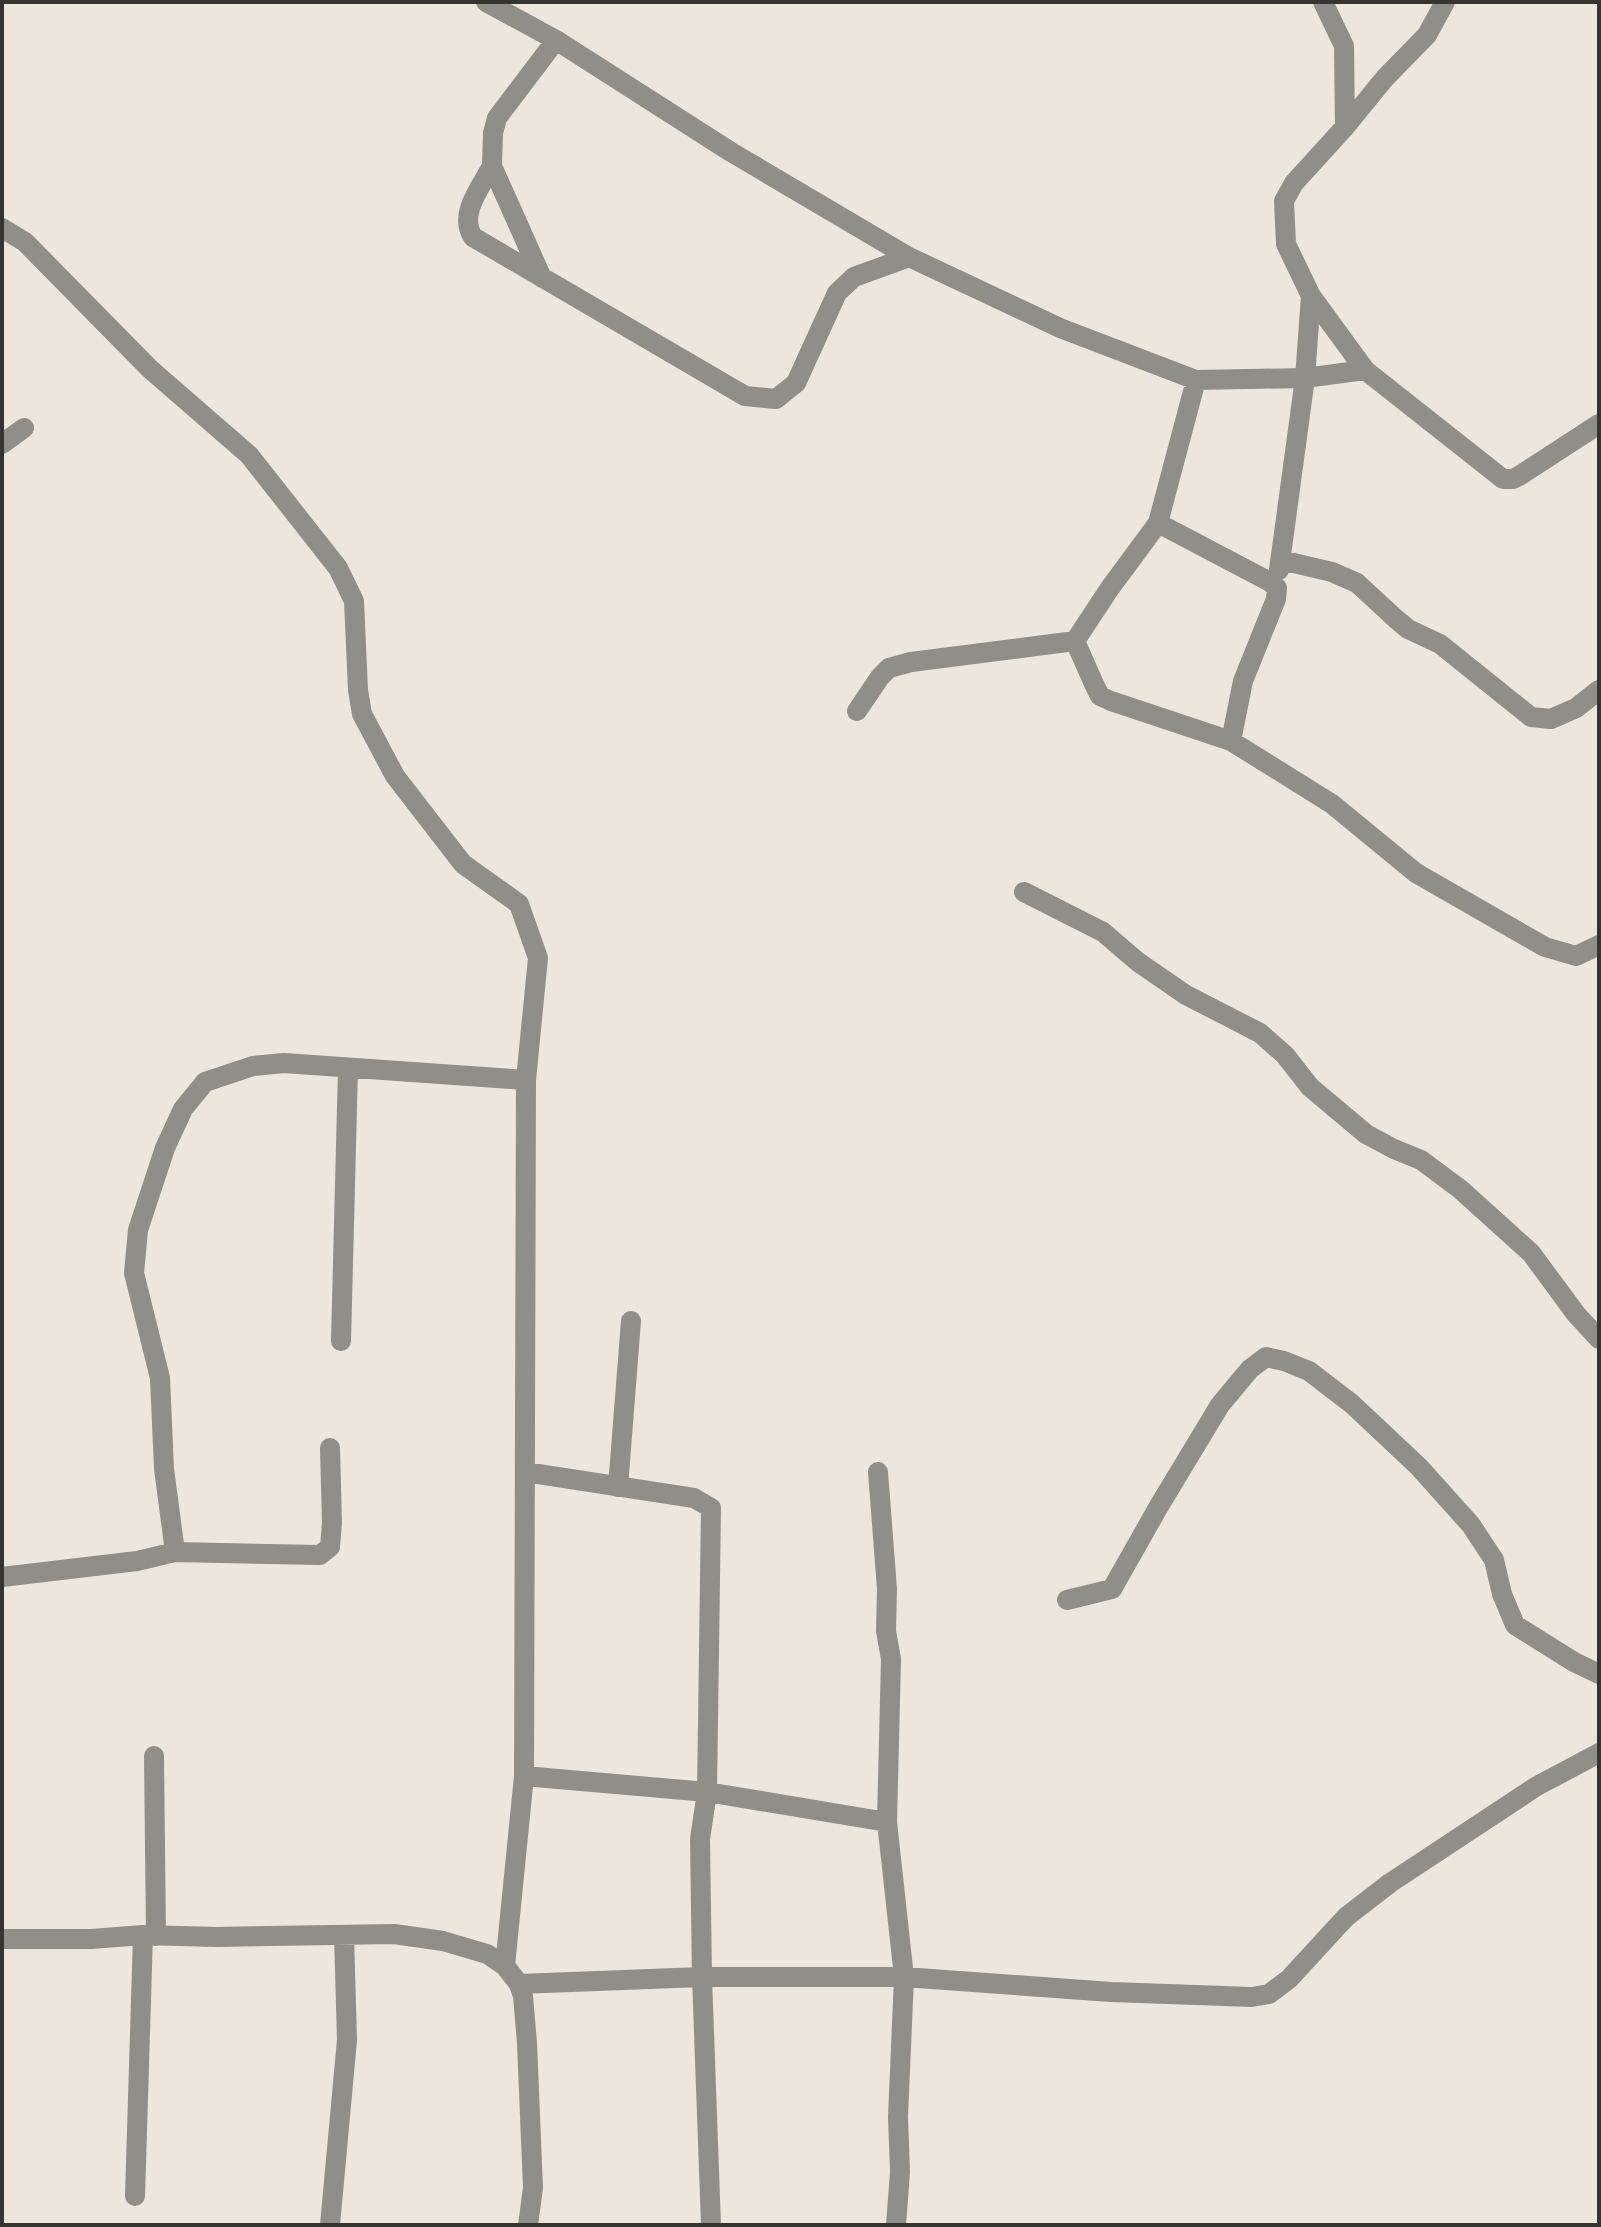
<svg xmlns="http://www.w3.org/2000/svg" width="1601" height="2227" viewBox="0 0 1601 2227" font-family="Rubik,sans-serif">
<rect width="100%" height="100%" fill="#ece6dc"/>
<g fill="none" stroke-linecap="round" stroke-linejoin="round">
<path stroke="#908e89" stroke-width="20" d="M486,2L556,40L731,152L909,257L1060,328L1196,380
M1323,2L1344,46L1345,127
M1445,2L1427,35L1385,78L1345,127L1294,183L1284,201L1286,244L1311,296L1365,370L1503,479H1513L1519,476L1599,424
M492,166C481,187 458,214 473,237L745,396L776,399L796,383L837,293L854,277L909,257
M2,228L25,242L150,369L249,455L338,568L354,601L358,690L362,714L395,776L463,864L519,904L538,958L526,1080L524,1776L505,1966
M542,278L492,166L493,133L497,118L556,40
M1365,370L1305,378L1196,380L1158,523L1110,588L1075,641L1094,684L1100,696L1111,701L1231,741L1332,804L1416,873L1545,947L1576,956L1599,945
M2,444L24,428
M1158,523L1270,582L1277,588L1276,599L1243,681L1231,741
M1281,560L1332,572L1357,583L1396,619L1408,629L1440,644L1531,717L1551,719L1576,708L1599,690
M1279,570L1305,378L1311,296
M857,711L880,677L889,668L911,662L1075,641
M1024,892L1103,932L1138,962L1186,995L1260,1033L1285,1055L1310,1087L1366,1134L1394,1149L1421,1160L1460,1189L1531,1253L1576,1314L1599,1339
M341,1341L348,1068
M525,1472L694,1498L711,1508L707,1792L700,1839L702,1977L711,2225
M618,1487L631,1321
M175,1552L164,1469L160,1378L134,1273L138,1230L165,1148L183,1109L205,1082L253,1066L284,1063L526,1080
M2,1577L137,1561L175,1552L320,1555L330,1547L332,1523L330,1448
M1067,1600L1112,1589L1159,1506L1220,1405L1250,1369L1266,1357L1284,1361L1309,1371L1352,1404L1419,1467L1471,1525L1494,1560L1502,1594L1515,1625L1574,1662L1599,1674
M154,1756L156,1936
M524,1776L707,1792L887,1822L891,1659L886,1631L887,1589L878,1472
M887,1822L904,1977L898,2117L900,2172L896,2225
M2,1939H91L143,1935L216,1937L394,1934L443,1941L487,1954L505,1966L519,1984L523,1996L527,2043L533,2188L528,2225
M519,1984L702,1977H904L1111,1992L1252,1997L1269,1994L1289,1979L1346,1917L1390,1883L1537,1786L1599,1753
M135,2196L143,1935
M330,2225L347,2040L344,1935"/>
</g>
<rect width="1601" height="2227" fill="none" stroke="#363430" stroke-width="8"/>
</svg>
